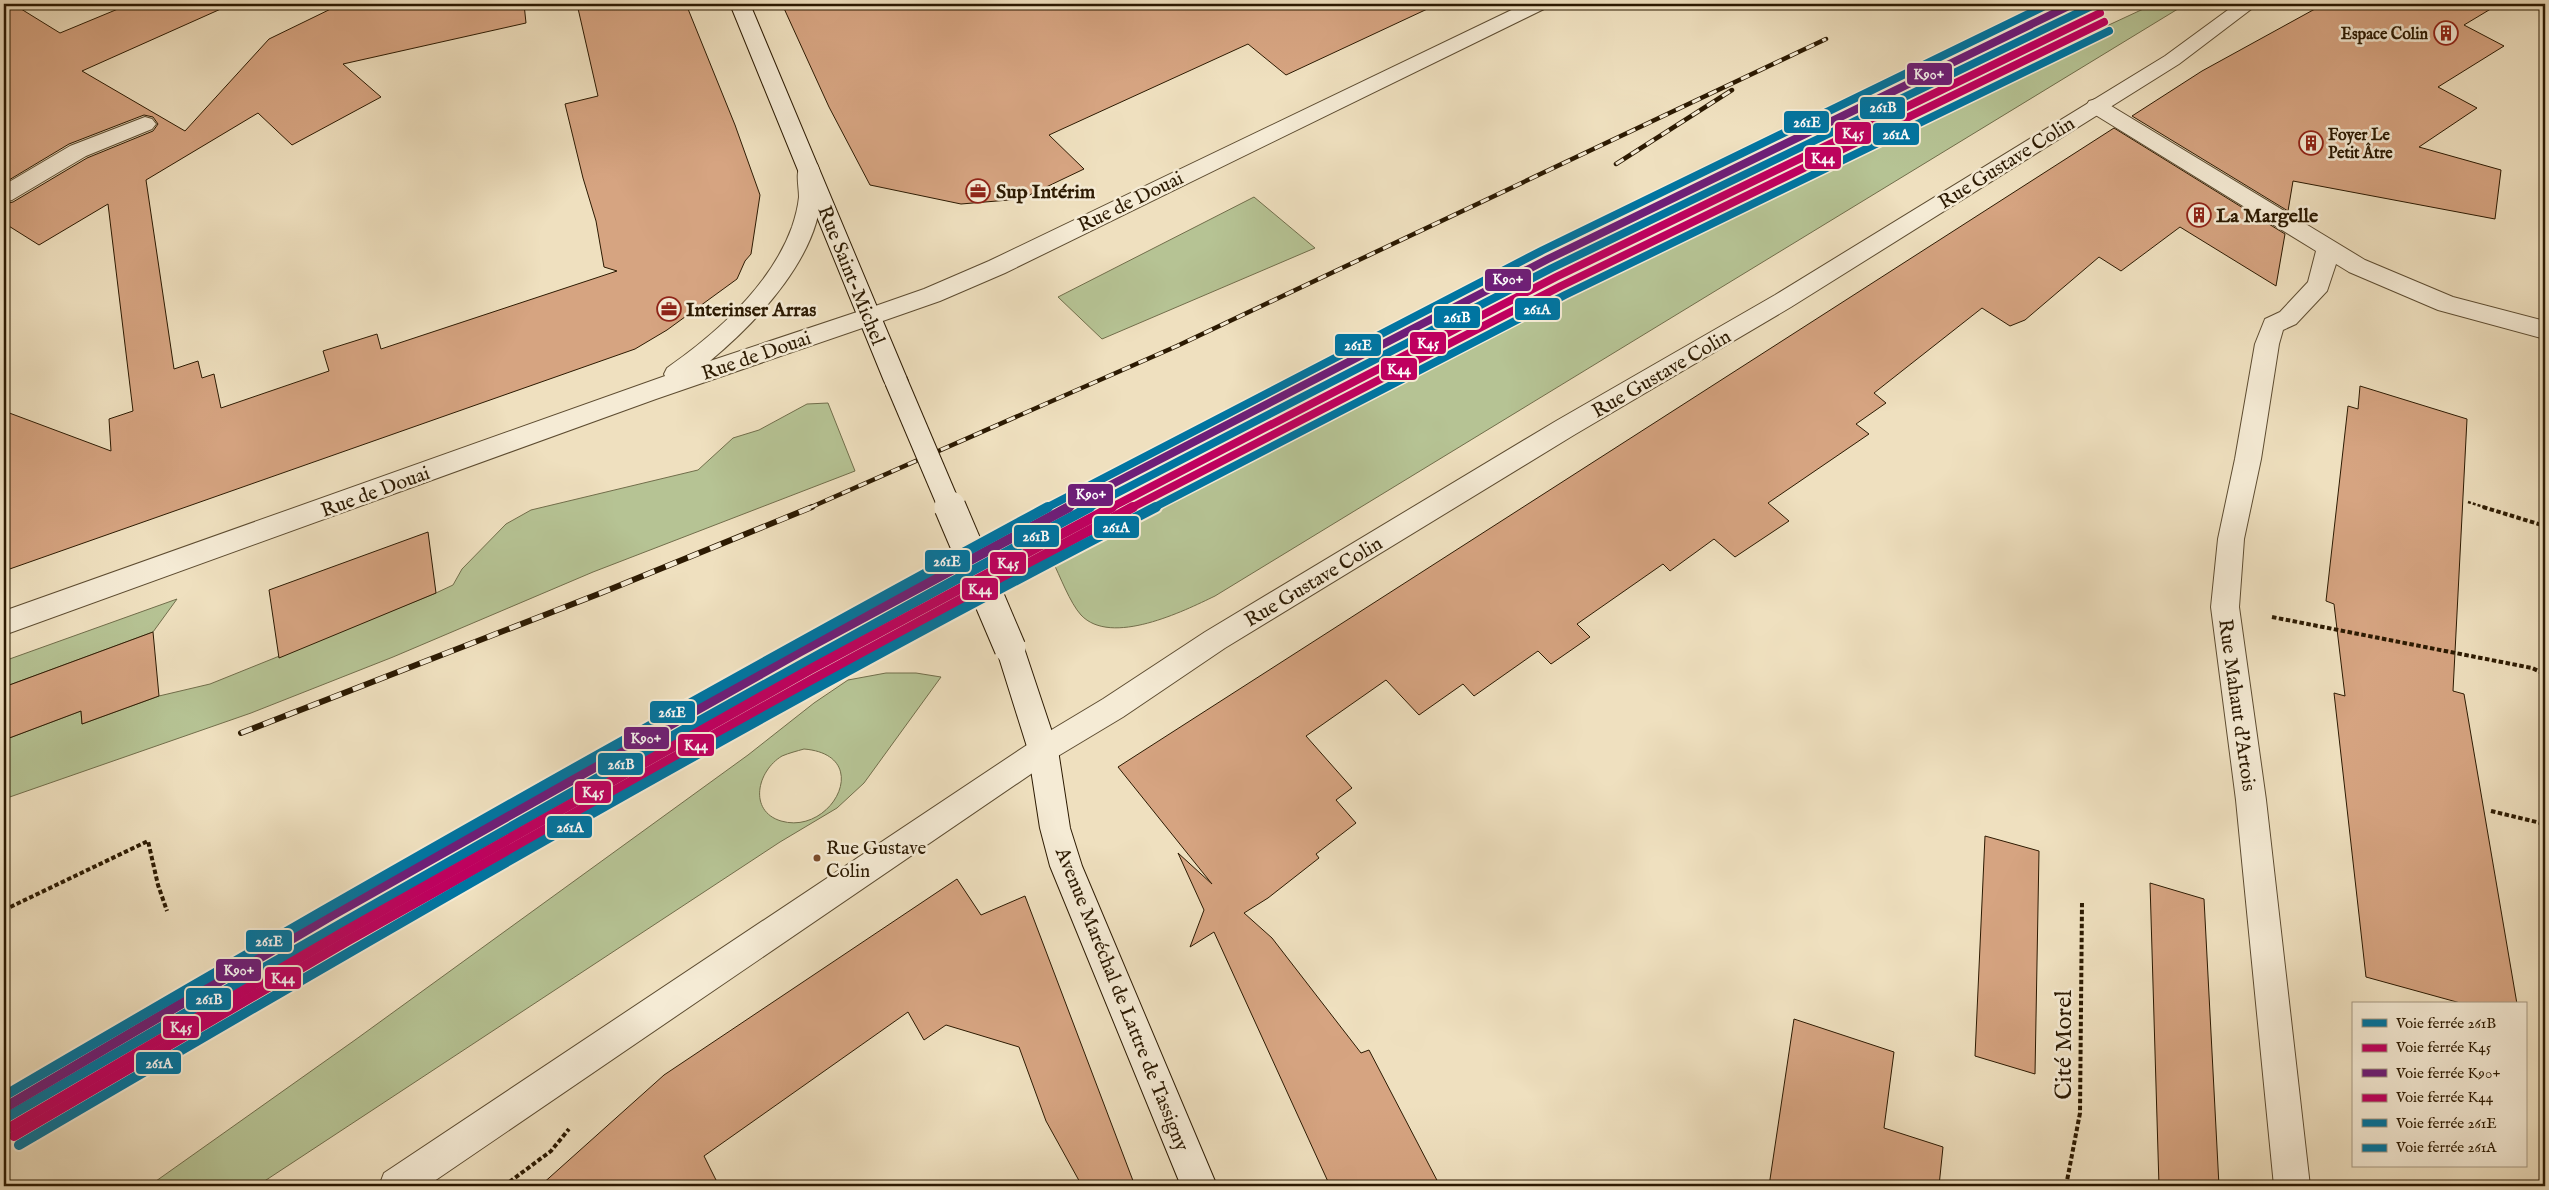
<svg xmlns="http://www.w3.org/2000/svg" width="2549" height="1190" viewBox="0 0 2549 1190" font-family="'IM FELL English',serif">
<rect width="100%" height="100%" fill="#efe0bf"/>
<filter id="stains"><feTurbulence type="fractalNoise" baseFrequency=".004" numOctaves="4"/><feColorMatrix values="0 0 0 0 .2 0 0 0 0 .09 0 0 0 0 .02 0 0 0 .5 -.17"/></filter>
<radialGradient id="worn" r=".72"><stop offset=".6" stop-color="#630" stop-opacity="0"/><stop offset="1" stop-color="#630" stop-opacity=".3"/></radialGradient>
<path fill="#b6c394" stroke="#716e4b" fill-rule="evenodd" d="M2154,4H2186L1215,596C1184,611 1111,647 1081,615C1070,603 1060,576 1052,560L1159,495L1232,454L1407,376L1642,257L1831,154Z
M1254,197L1315,248L1102,339L1058,297Z
M828,403L855,471L593,572L393,657L251,713L4,799V740L81,711L82,724L159,696L210,684L436,593L453,585L462,569L506,524L531,510L698,470L733,438L759,430L807,404Z
M177,599L153,632L4,687V661Z
M886,673H916L941,677L864,783L837,808L780,842L257,1186H149L355,1040L748,755L814,703L848,680ZM804,749C875,755 832,836 781,821C748,811 757,771 782,756C789,753 797,751 804,749Z"/>
<path fill="#d6a481" stroke="#2c1a02" d="M4,4H13L60,33L130,4H221L223,8L82,71L185,131L269,39L341,4H524L526,23L343,64L381,97L292,145L258,113L146,180L174,369L198,361L202,378L214,374L221,408L329,371L323,351L377,334L381,349L617,271L604,267L596,221L583,178L565,104L598,96L577,4H686L735,125L760,195L751,254L745,261L737,279L667,330L635,349L4,571V411L111,451L109,419L133,411L108,204L39,245L4,223V204L13,202L87,158L153,131L158,124L153,117L144,115L69,144L4,183Z
M782,4H1438L1286,75L1248,44L1049,135L1084,169L1021,199L961,204L870,185L829,107Z
M2324,4H2499L2464,25L2504,46L2438,87L2477,108L2419,147L2501,170L2495,219L2293,181L2288,211L2132,116L2202,71Z
M2114,128L2285,234L2276,286L2180,227L2121,271L2099,257L2025,320L2010,326L1982,308L1874,393L1886,403L1856,424L1869,434L1768,503L1789,521L1735,557L1714,539L1670,571L1663,564L1577,624L1590,637L1551,664L1538,651L1474,696L1463,684L1419,715L1386,680L1306,736L1352,788L1336,800L1356,823L1316,854L1319,858L1268,898L1244,913L1272,938L1361,1053L1369,1050L1440,1186H1330L1214,932L1190,947L1204,910L1178,853L1212,884L1118,767Z
M2360,386L2467,419L2453,691L2464,694L2517,1004H2464L2366,977L2334,693L2345,696L2334,604L2326,601L2348,406L2358,409Z
M428,532L436,593L279,658L269,590Z
M153,632L159,696L82,724L81,711L4,740V687Z
M1985,836L2039,851L2035,1074L1975,1056Z
M957,879L981,915L1025,896L1135,1186H1082L1046,1121L1019,1047L946,1025L924,1040L908,1012L704,1156L719,1186H540L664,1075Z
M2150,883L2204,899L2219,1186H2159Z
M1794,1019L1894,1052L1884,1128L1943,1147L1939,1186H1769Z"/>
<g fill="none" stroke-linecap="round" stroke-linejoin="round">
<g stroke="#5d4c31" stroke-width="2">
<path id="service" d="M2096,99L2103,101L2365,260L2453,297L2545,321V339L2438,310L2349,272L2336,264L2327,291L2296,324L2283,330L2279,344L2261,459L2244,539L2239,607L2266,800L2310,1186H2274L2236,800L2211,607L2218,539L2235,459L2255,344L2265,319L2280,312L2308,282L2316,251L2089,111L2086,106L2089,101Z
M145,117L152,119L156,124L152,129L86,156L12,200L4,202V185L70,146Z"/>
</g>
<g stroke="#5d4c31" stroke-width="2">
<path id="minor" d="M2236,4H2258L2179,64L1791,307L1574,435L1225,648L1123,717L1053,759L427,1186H379L384,1173L1033,741L1103,699L1205,632L1556,421L1775,295L2165,56Z
M809,162L817,164C821,171 820,178 821,186C824,252 757,322 710,361L869,308L877,311L881,317L877,323L656,399L4,635V611L665,376L664,374L667,368C717,333 771,285 792,227C795,218 798,207 799,197C799,186 795,173 801,164Z"/>
</g>
<g stroke="#5d4c31" stroke-width="2">
<path id="tertiary" d="M1524,4H1549L1546,8L1005,273L940,301L877,323L869,326L861,323L857,317L861,311L924,289L989,261Z"/>
</g>
<g stroke="#2c1a02" stroke-width="2">
<path id="secondary" d="M730,4H750L908,381L905,387L896,390L887,387L884,381Z
M1010,636L1020,640L1024,648L1058,750L1070,828L1082,866L1217,1186H1181L1050,866L1040,828L1028,750L996,648L1000,640Z"/>
</g>
<path stroke="#2c1a02" stroke-width="2.5" stroke-dasharray="3 2" stroke-linecap="butt" d="M2468,502L2487,508"/>
<path stroke="#2c1a02" stroke-width="4" stroke-dasharray="4.5 2.5" stroke-linecap="butt" d="M2483,507L2545,526
M2272,617L2532,668L2545,674
M2491,811L2545,824
M4,910L148,841L158,885L167,911
M504,1186L551,1151L569,1129
M2066,1186L2080,1113L2082,903"/>
<use href="#service" fill="#f5ebd5" fill-rule="evenodd"/>
<use href="#minor" fill="#f5ebd5" fill-rule="evenodd"/>
<use href="#tertiary" fill="#f5ebd5" fill-rule="evenodd"/>
<use href="#secondary" fill="#f5ebd5" fill-rule="evenodd"/>
<g stroke="#2c1a02" stroke-width="4.5">
<path id="rail-far1" d="M1616,164L1732,90
M809,508L1177,346L1826,39"/>
</g>
<g stroke="#2c1a02" stroke-width="6">
<path id="rail" d="M241,733L601,593L812,507"/>
</g>
<use href="#rail-far1" stroke="#f5ebd5" stroke-width="3" stroke-dasharray="9" stroke-linecap="butt"/>
<use href="#rail" stroke="#f5ebd5" stroke-width="4.5" stroke-dasharray="12" stroke-linecap="butt"/>
<g stroke="#2c1a02" stroke-width="24" stroke-linecap="butt">
<path id="secondary-bridge-far1" d="M896,381L950,508"/>
</g>
<g stroke="#2c1a02" stroke-width="33" stroke-linecap="butt">
<path id="secondary-bridge" d="M950,507L1010,648"/>
</g>
<use href="#secondary-bridge-far1" stroke="#f5ebd5" stroke-width="22"/>
<use href="#secondary-bridge" stroke="#f5ebd5" stroke-width="31"/>
<g stroke="#f5ebd5" stroke-width="11">
<path id="rail-1-far1" d="M1088,508L1552,268L2096,4"/>
</g>
<g stroke="#f5ebd5" stroke-width="14">
<path id="rail-1" d="M4,1119C363,909 724,704 1090,507"/>
</g>
<g stroke="#f5ebd5" stroke-width="11">
<path id="rail-2-far1" d="M1110,508L1556,277L2100,13"/>
</g>
<g stroke="#f5ebd5" stroke-width="14">
<path id="rail-2" d="M9,1128L342,933L809,670L1112,507"/>
</g>
<g stroke="#f5ebd5" stroke-width="11">
<path id="rail-3-far1" d="M1066,508L1548,259L2073,4"/>
</g>
<g stroke="#f5ebd5" stroke-width="14">
<path id="rail-3" d="M4,1108L332,915L799,652L1069,507"/>
</g>
<g stroke="#f5ebd5" stroke-width="11">
<path id="rail-4-far1" d="M1131,508L1561,286L2104,22"/>
</g>
<g stroke="#f5ebd5" stroke-width="14">
<path id="rail-4" d="M14,1136L347,941L814,679L1133,507"/>
</g>
<g stroke="#f5ebd5" stroke-width="11">
<path id="rail-5-far1" d="M1046,508L1543,250L2049,4"/>
</g>
<g stroke="#f5ebd5" stroke-width="14">
<path id="rail-5" d="M4,1096C349,894 696,697 1048,507"/>
</g>
<g stroke="#f5ebd5" stroke-width="11">
<path id="rail-6-far1" d="M1153,508L1565,295L2109,31"/>
</g>
<g stroke="#f5ebd5" stroke-width="14">
<path id="rail-6" d="M19,1145C394,925 770,706 1156,507"/>
</g>
<use href="#rail-1-far1" stroke="#0075a1" stroke-width="8"/>
<use href="#rail-1" stroke="#0075a1" stroke-width="10"/>
<use href="#rail-2-far1" stroke="#bf005f" stroke-width="8"/>
<use href="#rail-2" stroke="#bf005f" stroke-width="10"/>
<use href="#rail-3-far1" stroke="#6e1e78" stroke-width="8"/>
<use href="#rail-3" stroke="#6e1e78" stroke-width="10"/>
<use href="#rail-4-far1" stroke="#bf005f" stroke-width="8"/>
<use href="#rail-4" stroke="#bf005f" stroke-width="10"/>
<use href="#rail-5-far1" stroke="#0075a1" stroke-width="8"/>
<use href="#rail-5" stroke="#0075a1" stroke-width="10"/>
<use href="#rail-6-far1" stroke="#0075a1" stroke-width="8"/>
<use href="#rail-6" stroke="#0075a1" stroke-width="10"/>
</g>
<defs>
<g id="building-ring" transform="scale(1.25)"><circle r="9.5" fill="#f5ebd5" stroke="#8f2418" stroke-width="1.5"/><path d="M-4-6H4V6H1V3H-1V6H-4ZM-2.5-4.3h1.7v1.8h-1.7ZM.8-4.3h1.7v1.8H.8ZM-2.5-1h1.7V.8h-1.7ZM.8-1h1.7V.8H.8Z" fill="#8f2418"/></g>
<g id="office-ring" transform="scale(1.25)"><circle r="9.5" fill="#f5ebd5" stroke="#8f2418" stroke-width="1.5"/><path d="M-6-3h4V-5.5h4V-3h4V5H-6ZM-1-4.5V-3h2v-1.5ZM-6 0V1H6V0Z" fill="#8f2418"/></g>
</defs>
<g fill-rule="evenodd">
<use href="#building-ring" x="2446" y="33"/>
<use href="#building-ring" x="2311" y="143"/>
<use href="#office-ring" x="978" y="191"/>
<use href="#building-ring" x="2199" y="215"/>
<use href="#office-ring" x="669" y="309"/>
</g>
<circle fill="#7a4b2a" stroke="#f5ebd5" stroke-width="2" cx="817" cy="858" r="4.5"/>
<g text-anchor="middle" stroke-width="5" stroke-linejoin="round" paint-order="stroke">
<g font-size="16" font-weight="bold" fill="#2c1a02" stroke="#f5ebd5" text-anchor="end">
<text x="2428" y="39">Espace Colin</text>
<text x="2328" y="140" text-anchor="start">Foyer Le<tspan x="2328" dy="18">Petit Âtre</tspan></text>
</g>
<g font-size="19" fill="#2c1a02" stroke="#f5ebd5" text-anchor="start">
<text x="826" y="854">Rue Gustave<tspan x="826" dy="23">Colin</tspan></text>
</g>
<g font-size="20" fill="#2c1a02" stroke="#f5ebd5">
<text transform="translate(2006 162) rotate(-32)" y="7">Rue Gustave Colin</text>
<text transform="translate(1130 201) rotate(-26)" y="7">Rue de Douai</text>
<text transform="translate(852 275) rotate(68)" y="7">Rue Saint-Michel</text>
<text transform="translate(756 355) rotate(-19)" y="7">Rue de Douai</text>
<text transform="translate(1661 373) rotate(-30)" y="7">Rue Gustave Colin</text>
<text transform="translate(375 491) rotate(-20)" y="7">Rue de Douai</text>
<text transform="translate(1313 581) rotate(-31)" y="7">Rue Gustave Colin</text>
<text transform="translate(2238 705) rotate(82)" y="7">Rue Mahaut d'Artois</text>
<text transform="translate(1123 999) rotate(68)" y="7">Avenue Maréchal de Lattre de Tassigny</text>
</g>
<g font-size="20" font-weight="bold" fill="#2c1a02" stroke="#f5ebd5" text-anchor="start">
<text x="996" y="198">Sup Intérim</text>
<text x="2216" y="222">La Margelle</text>
<text x="686" y="316">Interinser Arras</text>
</g>
<g font-size="24" fill="#2c1a02" stroke="#f5ebd5">
<text transform="translate(2063 1045) rotate(-90)" y="8">Cité Morel</text>
</g>
</g>
<g stroke="#f5ebd5" stroke-width="2">
<rect x="1906" y="62" width="47" height="24" rx="5" fill="#6e1e78"/>
<rect x="1859" y="96" width="47" height="24" rx="5" fill="#0075a1"/>
<rect x="1783" y="110" width="47" height="24" rx="5" fill="#0075a1"/>
<rect x="1834" y="121" width="38" height="24" rx="5" fill="#bf005f"/>
<rect x="1872" y="122" width="48" height="24" rx="5" fill="#0075a1"/>
<rect x="1804" y="146" width="38" height="24" rx="5" fill="#bf005f"/>
<rect x="1484" y="268" width="48" height="24" rx="5" fill="#6e1e78"/>
<rect x="1514" y="297" width="47" height="24" rx="5" fill="#0075a1"/>
<rect x="1433" y="305" width="48" height="24" rx="5" fill="#0075a1"/>
<rect x="1409" y="331" width="38" height="24" rx="5" fill="#bf005f"/>
<rect x="1334" y="333" width="48" height="24" rx="5" fill="#0075a1"/>
<rect x="1380" y="357" width="38" height="24" rx="5" fill="#bf005f"/>
<rect x="1067" y="483" width="47" height="24" rx="5" fill="#6e1e78"/>
<rect x="1093" y="515" width="47" height="24" rx="5" fill="#0075a1"/>
<rect x="1013" y="524" width="47" height="24" rx="5" fill="#0075a1"/>
<rect x="924" y="549" width="47" height="24" rx="5" fill="#0075a1"/>
<rect x="989" y="551" width="38" height="24" rx="5" fill="#bf005f"/>
<rect x="961" y="577" width="38" height="24" rx="5" fill="#bf005f"/>
<rect x="649" y="700" width="47" height="24" rx="5" fill="#0075a1"/>
<rect x="623" y="726" width="47" height="24" rx="5" fill="#6e1e78"/>
<rect x="677" y="733" width="38" height="24" rx="5" fill="#bf005f"/>
<rect x="597" y="752" width="47" height="24" rx="5" fill="#0075a1"/>
<rect x="574" y="780" width="38" height="24" rx="5" fill="#bf005f"/>
<rect x="546" y="815" width="47" height="24" rx="5" fill="#0075a1"/>
<rect x="245" y="929" width="48" height="24" rx="5" fill="#0075a1"/>
<rect x="215" y="958" width="47" height="24" rx="5" fill="#6e1e78"/>
<rect x="264" y="966" width="38" height="24" rx="5" fill="#bf005f"/>
<rect x="185" y="987" width="47" height="24" rx="5" fill="#0075a1"/>
<rect x="162" y="1015" width="38" height="24" rx="5" fill="#bf005f"/>
<rect x="135" y="1051" width="47" height="24" rx="5" fill="#0075a1"/>
</g>
<g font-size="14" text-anchor="middle" font-weight="bold" fill="#fff">
<text x="1929" y="79">K90+</text>
<text x="1883" y="112">261B</text>
<text x="1807" y="127">261E</text>
<text x="1853" y="138">K45</text>
<text x="1896" y="139">261A</text>
<text x="1823" y="163">K44</text>
<text x="1508" y="284">K90+</text>
<text x="1537" y="314">261A</text>
<text x="1457" y="322">261B</text>
<text x="1428" y="348">K45</text>
<text x="1358" y="350">261E</text>
<text x="1399" y="374">K44</text>
<text x="1091" y="499">K90+</text>
<text x="1116" y="532">261A</text>
<text x="1036" y="541">261B</text>
<text x="947" y="566">261E</text>
<text x="1008" y="568">K45</text>
<text x="980" y="594">K44</text>
<text x="672" y="717">261E</text>
<text x="646" y="743">K90+</text>
<text x="696" y="750">K44</text>
<text x="621" y="769">261B</text>
<text x="593" y="797">K45</text>
<text x="570" y="832">261A</text>
<text x="269" y="946">261E</text>
<text x="239" y="975">K90+</text>
<text x="283" y="983">K44</text>
<text x="209" y="1004">261B</text>
<text x="181" y="1032">K45</text>
<text x="159" y="1068">261A</text>
</g>
<rect width="2549" height="1190" fill="none" stroke="#efe0bf" stroke-width="20"/>
<rect x="5" y="5" width="2539" height="1180" fill="none" stroke="#2c1a02" stroke-width="2.5"/>
<rect x="10" y="10" width="2529" height="1170" fill="none" stroke="#2c1a02"/>
<rect x="2352" y="1002" width="175" height="165" fill="#f5ebd5" stroke="#a59781"/>
<rect x="2362" y="1019" width="25" height="8" fill="#0075a1" stroke="#a59781"/>
<text x="2396" y="1028" font-size="15" fill="#2c1a02">Voie ferrée 261B</text>
<rect x="2362" y="1044" width="25" height="8" fill="#bf005f" stroke="#a59781"/>
<text x="2396" y="1052" font-size="15" fill="#2c1a02">Voie ferrée K45</text>
<rect x="2362" y="1069" width="25" height="8" fill="#6e1e78" stroke="#a59781"/>
<text x="2396" y="1078" font-size="15" fill="#2c1a02">Voie ferrée K90+</text>
<rect x="2362" y="1094" width="25" height="8" fill="#bf005f" stroke="#a59781"/>
<text x="2396" y="1102" font-size="15" fill="#2c1a02">Voie ferrée K44</text>
<rect x="2362" y="1119" width="25" height="8" fill="#0075a1" stroke="#a59781"/>
<text x="2396" y="1128" font-size="15" fill="#2c1a02">Voie ferrée 261E</text>
<rect x="2362" y="1144" width="25" height="8" fill="#0075a1" stroke="#a59781"/>
<text x="2396" y="1152" font-size="15" fill="#2c1a02">Voie ferrée 261A</text>
<rect width="100%" height="100%" filter="url(#stains)"/>
<rect width="100%" height="100%" fill="url(#worn)"/>
</svg>
